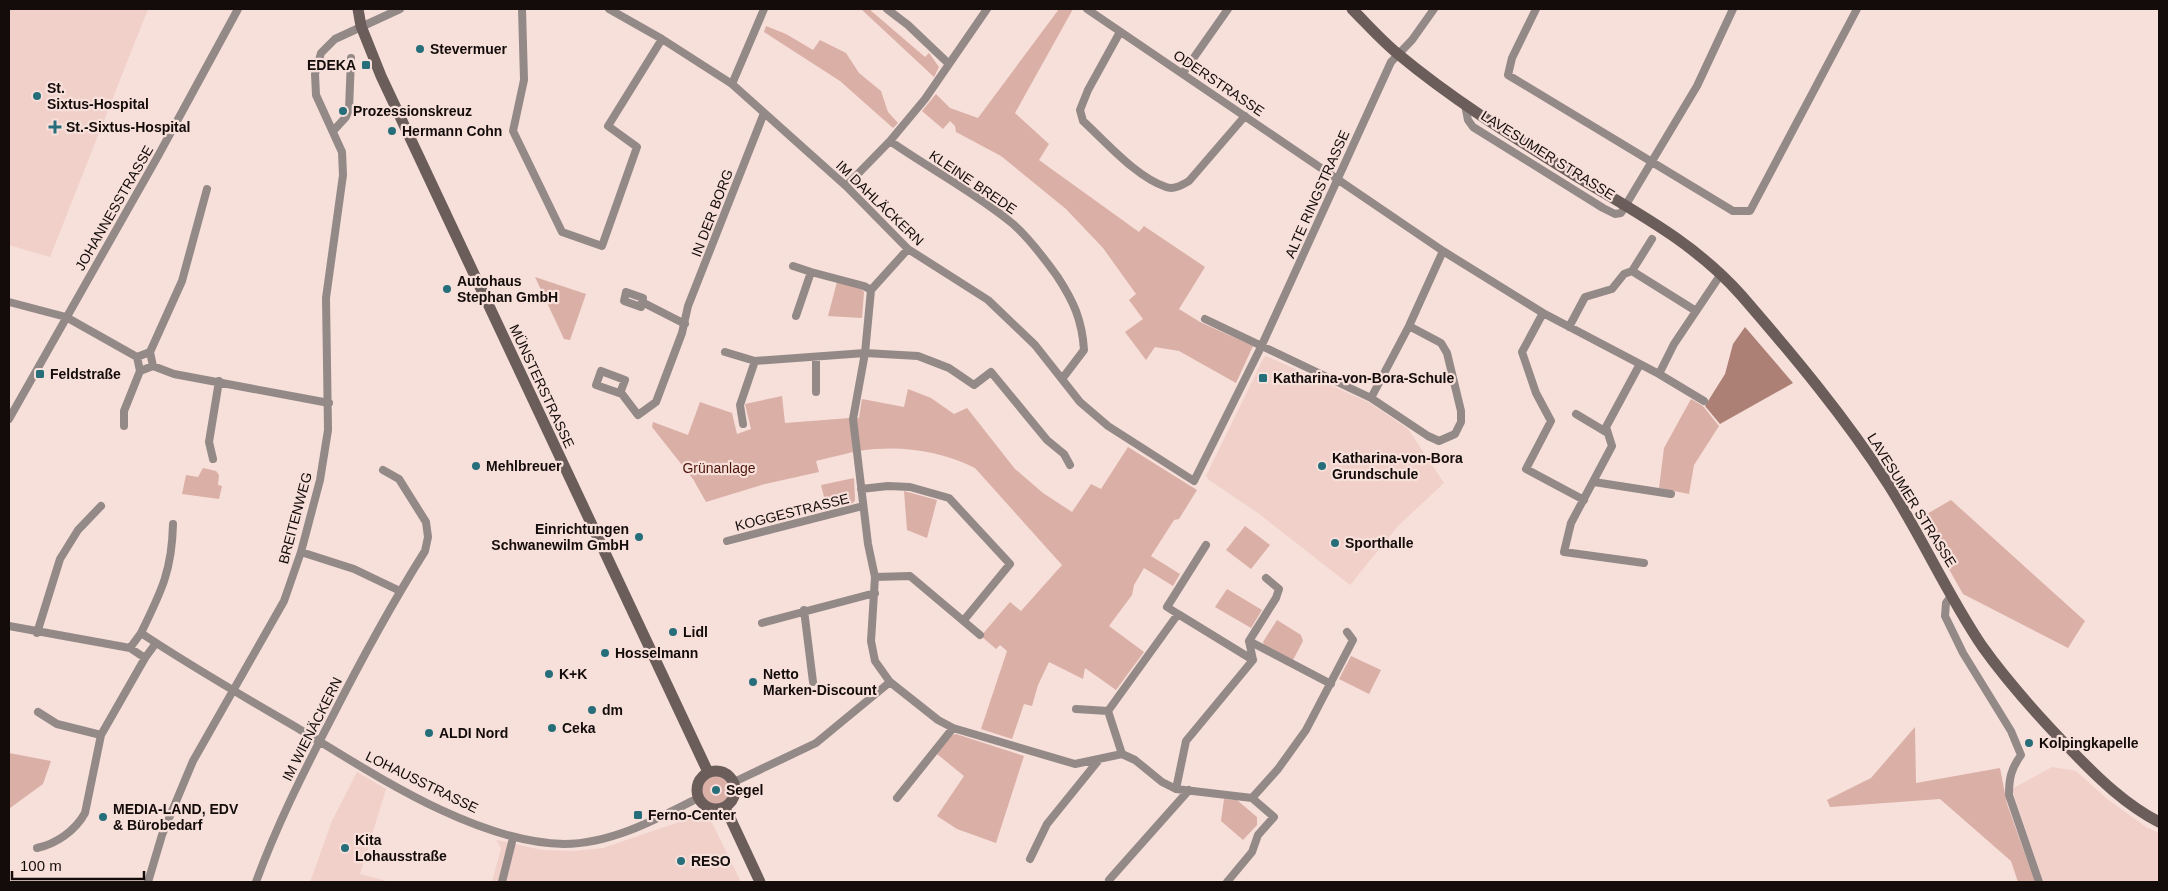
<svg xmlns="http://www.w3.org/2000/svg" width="2168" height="891" viewBox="0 0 2168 891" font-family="Helvetica,sans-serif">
<rect width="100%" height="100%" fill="#f7dfda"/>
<path fill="#f0d0c9" d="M9,9H148L50,257L9,245Z
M1266,356L1370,403L1408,429L1444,483L1398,526L1350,585L1258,513L1209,480L1206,476L1264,357Z
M2052,767L2076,771L2107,799L2146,827L2159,833V882H2043L2012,789Z
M357,772L386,789L360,874L390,882H310L332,821Z
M705,816L710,819L741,882H492L501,848L496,840L542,850L574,851L603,848L691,818Z"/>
<path fill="#daafa6" d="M861,9H869L925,57L929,53L939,67L934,77Z
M1059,9H1073L1015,113L1049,144L1039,160L1139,232L1144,226L1205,267L1179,309L1200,322L1253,346L1236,383L1179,351L1155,347L1146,360L1125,332L1143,319L1129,300L1136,294L1103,248L1066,209L1001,156L956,132L955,126L950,121L943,129L922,111L936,94L950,108L978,118Z
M766,26L786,34L813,50L820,40L846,53L859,73L881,91L888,112L898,123L893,128L840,81L764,32Z
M535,277L586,294L570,340L564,339Z
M837,282L861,288L864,292L862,318L828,316Z
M908,389L931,398L954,414L967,408L1015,469L1043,493L1072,512L1091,484L1101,489L1128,447L1197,490L1179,519L1174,520L1151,556L1180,574L1173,586L1144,568L1134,585L1132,595L1109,626L1144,652L1116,690L1085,668L1083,679L1049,662L1038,685L1032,706L1024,704L1012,739L981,729L1007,651L1000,645L996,649L981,636L1010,602L1021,611L1062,565L975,468C938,450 899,445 859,451L856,418H859L862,399L904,407Z
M782,396L785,423L850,418L853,452L816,461L819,472L765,484L706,502L693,479L652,427L653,422L688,435L700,402L732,413L737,434L751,429L745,404Z
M1691,399L1703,406L1719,426L1694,465L1689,494L1659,488L1664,448Z
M203,468L216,471L219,475L218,485L222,486L219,499L182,494L186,475L198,477Z
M854,478L855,500L853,503L827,509L821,485Z
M904,491L937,500L927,538L907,530Z
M1951,500L2085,621L2068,648L1963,594L1920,518Z
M1245,526L1270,545L1251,569L1226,550Z
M1227,589L1262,610L1251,628L1215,607Z
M1277,620L1301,635L1303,641L1293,660L1264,645L1263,642Z
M1351,656L1381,670L1369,694L1339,679Z
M1915,727L1916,783L2000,768L2007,804L2035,882H2018L2011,861L1940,799L1830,807L1827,800L1871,778Z
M956,734L1024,756L996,843L957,829L937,816L964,776L937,754L952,735Z
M9,753L51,761L43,784L10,808Z
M702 790a14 14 0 1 1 28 0a14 14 0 1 1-28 0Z
M1224,799L1237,800L1257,817V825L1243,840L1221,821Z"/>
<path fill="#ad8076" d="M1745,327L1793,383L1720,424L1705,406L1725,374L1733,344Z"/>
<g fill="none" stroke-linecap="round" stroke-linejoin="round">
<path stroke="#938987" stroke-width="8" d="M522,9L524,80L513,131L562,232L602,246L637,147L608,126L662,39
M609,9L662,39L732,84L846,186L908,249L988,300L1035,345L1080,402L1108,426L1194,481L1261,347L1391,62L1412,40L1434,9
M887,9L908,25L949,64
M1087,9L1443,251L1409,326L1371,398L1205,319
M1536,9L1512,58L1508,75L1733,211H1750L1857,9
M1120,32L1088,90L1080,110L1083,121C1106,142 1136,177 1166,187C1174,190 1182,185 1189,181L1245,116
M1183,73L1228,9
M732,84L764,9
M1465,105L1468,120L1473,127L1603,208L1615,214L1621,213L1697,86L1733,9
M334,130L346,117L349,110L351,58
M890,141C930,169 976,193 1013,224C1030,239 1044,258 1057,276C1074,302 1082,320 1084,350L1062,379
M846,186L890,141L925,99L987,9
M908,249L871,290L865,353L853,419L868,544L875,577L871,641L875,661L890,682L938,720L953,728L1075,764L1122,754L1135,760L1162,782L1176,789L1252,798L1274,817L1258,835L1252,852L1227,882
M1443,251L1543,313L1640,364
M793,266L811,272
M1632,271L1652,239
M626,292L643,298L641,307L624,301Z
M9,302L66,317L137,357L140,371L153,366L150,352L137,357
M642,302L685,324
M1543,313L1522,352L1536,393L1551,421L1526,469L1584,500
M796,316L811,272L864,286L871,290
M1569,327L1585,297L1612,289L1624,274L1632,271L1696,311
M150,352L182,281L207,189
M725,352L755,361L865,353L918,356L949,368L974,385L991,372L1047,440L1064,454L1070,465
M816,357V392
M153,366L174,374L329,403
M1659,374L1704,401
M620,393L625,380L601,371L596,385L622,394L638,415L656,402L682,333L688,306L764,113
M1371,398L1428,436L1439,441L1455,434L1461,422V411L1447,353L1441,343L1409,326
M1576,414L1606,432
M9,419L158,156L238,9
M743,424L740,405L755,361
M124,426V411L140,371
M213,459L209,442L219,381
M1594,482L1671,494
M861,489L888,486L910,487L949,498L1010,564L964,620
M727,541L863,506
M301,552L354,569L400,591
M1644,563L1564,552L1571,523L1612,446L1606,427L1640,364L1659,374L1674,344L1721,274
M875,577L910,576L980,635
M1952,595L1946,603L1945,616L1963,653L2011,731L2021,755C2011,769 2009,778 2009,795L2039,882
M804,610L813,682
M1178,614L1253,660
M762,623L875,593
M9,626L130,648L145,658L156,643
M37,633L60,559L78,530L101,506
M141,633C161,592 172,571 173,524
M1249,641L1331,684
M130,648L141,633C192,667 246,698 299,729C374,774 474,842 564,844C611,844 657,819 698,798
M1076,709L1108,711
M38,712L57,724L101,735
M1122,754L1108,711L1178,614L1167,607L1206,545
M734,782L816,743L890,682
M1176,789L1186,741L1253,660L1249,641L1276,598L1279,589L1266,578
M897,798L953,728
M1252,798L1278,769L1306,730L1353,640L1347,632
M37,848C56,844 75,831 85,813L101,735L145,658
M1030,859L1047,824L1098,761
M1109,880L1189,790
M148,882L162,835L193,761L284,601L301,552L320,480L328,430L326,298L343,175L342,152L316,95L315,74L321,53L335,39L400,9
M256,882C276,827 302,775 329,723C359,664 389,608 425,551L428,537L426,522L399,479L383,470
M502,882L513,838"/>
<path stroke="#6b5d5a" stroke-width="11" d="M358,9L361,26L381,76L708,772
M1352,9C1367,24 1381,40 1398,54C1453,100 1515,138 1576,176C1635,212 1694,242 1741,295C1793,355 1845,417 1888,484C1922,537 1947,594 1982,646C2009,684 2041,719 2073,752C2099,779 2126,805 2159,822
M697 790a19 19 0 1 1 38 0a19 19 0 1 1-38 0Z
M725,807L760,882"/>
</g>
<g fill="#276e7b" stroke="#f7dfda" stroke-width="2">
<circle cx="420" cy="49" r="5"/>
<rect x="361" y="60" width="10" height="10" rx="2.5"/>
<circle cx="37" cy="96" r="5"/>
<circle cx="343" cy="111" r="5"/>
<path d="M52.5 119.5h5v5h5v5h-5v5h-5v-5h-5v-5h5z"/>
<circle cx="392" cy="131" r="5"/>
<circle cx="447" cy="289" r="5"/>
<rect x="35" y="369" width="10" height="10" rx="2.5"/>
<rect x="1258" y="373" width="10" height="10" rx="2.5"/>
<circle cx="476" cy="466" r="5"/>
<circle cx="1322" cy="466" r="5"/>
<circle cx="639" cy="537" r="5"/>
<circle cx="1335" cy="543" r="5"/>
<circle cx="673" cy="632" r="5"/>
<circle cx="605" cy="653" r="5"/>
<circle cx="549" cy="674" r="5"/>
<circle cx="753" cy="682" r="5"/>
<circle cx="592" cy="710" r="5"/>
<circle cx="552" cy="728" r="5"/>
<circle cx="429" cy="733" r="5"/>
<circle cx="2029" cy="743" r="5"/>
<circle cx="716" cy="790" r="5"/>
<rect x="633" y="810" width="10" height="10" rx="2.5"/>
<circle cx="103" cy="817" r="5"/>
<circle cx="345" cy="848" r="5"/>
<circle cx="681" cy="861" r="5"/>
</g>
<g text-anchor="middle" stroke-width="4.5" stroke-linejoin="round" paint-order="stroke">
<g font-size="14" font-weight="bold" fill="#130c0a" stroke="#f7dfda" text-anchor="start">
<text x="430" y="54">Stevermuer</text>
<text x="356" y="70" text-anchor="end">EDEKA</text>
<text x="47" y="93">St.<tspan x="47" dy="16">Sixtus-Hospital</tspan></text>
<text x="353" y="116">Prozessionskreuz</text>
<text x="66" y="132">St.-Sixtus-Hospital</text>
<text x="402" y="136">Hermann Cohn</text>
<text x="457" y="286">Autohaus<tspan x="457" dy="16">Stephan GmbH</tspan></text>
<text x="50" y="379">Feldstraße</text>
<text x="1273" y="383">Katharina-von-Bora-Schule</text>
<text x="1332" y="463">Katharina-von-Bora<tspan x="1332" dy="16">Grundschule</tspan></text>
<text x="486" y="471">Mehlbreuer</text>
<text x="629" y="534" text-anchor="end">Einrichtungen<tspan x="629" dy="16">Schwanewilm GmbH</tspan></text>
<text x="1345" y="548">Sporthalle</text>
<text x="683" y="637">Lidl</text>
<text x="615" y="658">Hosselmann</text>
<text x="559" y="679">K+K</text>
<text x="763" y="679">Netto<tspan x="763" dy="16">Marken-Discount</tspan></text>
<text x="602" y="715">dm</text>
<text x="562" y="733">Ceka</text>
<text x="439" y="738">ALDI Nord</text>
<text x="2039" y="748">Kolpingkapelle</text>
<text x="726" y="795">Segel</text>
<text x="113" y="814">MEDIA-LAND, EDV<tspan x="113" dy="16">&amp; Bürobedarf</tspan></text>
<text x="648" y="820">Ferno-Center</text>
<text x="355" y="845">Kita<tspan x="355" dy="16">Lohausstraße</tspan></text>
<text x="691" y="866">RESO</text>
</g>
<g font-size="14" fill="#130c0a" stroke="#f7dfda">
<text transform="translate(1219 83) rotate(34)" y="5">ODERSTRASSE</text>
<text transform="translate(1548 155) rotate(32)" y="5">LAVESUMER STRASSE</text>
<text transform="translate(973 182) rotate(34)" y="5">KLEINE BREDE</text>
<text transform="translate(1317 194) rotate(-66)" y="5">ALTE RINGSTRASSE</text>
<text transform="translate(880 203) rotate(44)" y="5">IM DAHLÄCKERN</text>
<text transform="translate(114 208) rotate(-60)" y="5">JOHANNESSTRASSE</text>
<text transform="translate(712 213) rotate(-69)" y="5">IN DER BORG</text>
<text transform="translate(542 386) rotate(65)" y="5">MÜNSTERSTRASSE</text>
<text transform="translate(1912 500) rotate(58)" y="5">LAVESUMER STRASSE</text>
<text transform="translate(792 512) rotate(-14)" y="5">KOGGESTRASSE</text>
<text transform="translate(295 518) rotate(-75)" y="5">BREITENWEG</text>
<text transform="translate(312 729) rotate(-63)" y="5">IM WIENÄCKERN</text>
<text transform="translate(422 782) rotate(26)" y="5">LOHAUSSTRASSE</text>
</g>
<g font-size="14" fill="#4e150a" stroke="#f7dfda">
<text x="719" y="473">Grünanlage</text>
</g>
</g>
<rect width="2168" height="891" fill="none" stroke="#130c0a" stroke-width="20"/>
<path d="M12 871v8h132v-8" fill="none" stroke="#130c0a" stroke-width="2.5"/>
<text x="20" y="871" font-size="15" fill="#130c0a" stroke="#f7dfda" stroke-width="4" paint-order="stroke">100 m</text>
</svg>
